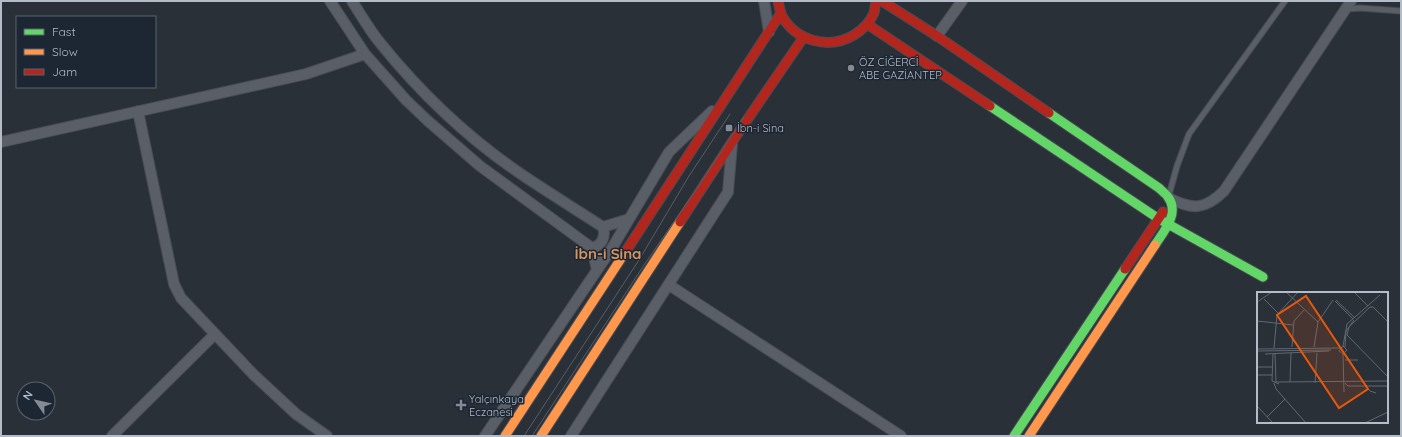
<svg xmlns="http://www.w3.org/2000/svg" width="1402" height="437" viewBox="0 0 1402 437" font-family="Quicksand,sans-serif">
<rect width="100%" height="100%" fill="#2a3038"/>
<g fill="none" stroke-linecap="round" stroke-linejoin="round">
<g stroke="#484c53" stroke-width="7">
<path id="lane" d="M1347,9L1360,8L1401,11
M1169,195L1177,166L1189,134L1285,1"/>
</g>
<g stroke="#484c53" stroke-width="12">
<path id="street" d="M330,1L365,54L406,100L428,121L480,166L592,248L597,270
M352,1C361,15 370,31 381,44C420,92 467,137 518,172C546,191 575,209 603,227L629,219
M764,1L769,32
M937,36L962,1
M138,111L174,284L181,298L254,375L296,414L327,436
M1,142L306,74L365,54
M1169,198C1192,210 1205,210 1224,191L1351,1
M592,248C602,245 606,237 603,227
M669,285L901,436
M112,436L215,334
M485,436L612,248L669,152L712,111
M571,436L728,192L732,144"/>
</g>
<g stroke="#484c53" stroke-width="11">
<path id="fast" d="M990,106L1159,219L1263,277
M1049,113L1159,188C1162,191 1166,194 1168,197C1180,213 1164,231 1155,245
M1014,436L1125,269"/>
</g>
<g stroke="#484c53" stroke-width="11">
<path id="slow" d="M505,436L624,254
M541,436L680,222
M1029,436L1155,245"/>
</g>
<g stroke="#484c53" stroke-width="11">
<path id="jam" d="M778,1C779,6 780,11 782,16C796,41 829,50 854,35C862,30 870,22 874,13C875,9 875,5 876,1
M882,1L937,36L1049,113
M867,24L990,106
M680,222L732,142L803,38
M624,254L781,13
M1125,269L1163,212"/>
</g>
<use href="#lane" stroke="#5a5e66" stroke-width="5"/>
<use href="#street" stroke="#5a5e66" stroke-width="10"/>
<use href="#fast" stroke="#63d668" stroke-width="9"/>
<use href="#slow" stroke="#ff974d" stroke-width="9"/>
<use href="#jam" stroke="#b3261e" stroke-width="9"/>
<path stroke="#595d64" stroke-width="1" d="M524,436L639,260L689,176L730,114
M532,436L644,265L696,190L744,117"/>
</g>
<g fill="#848b96" stroke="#1d2633" stroke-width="1.5">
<circle cx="851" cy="68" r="4"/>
<rect x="725" y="124" width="8" height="8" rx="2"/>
<path d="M459 399h4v4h4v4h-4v4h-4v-4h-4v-4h4z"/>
</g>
<g text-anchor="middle" stroke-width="3" stroke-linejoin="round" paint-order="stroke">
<g font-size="11" fill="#b4bcc9" stroke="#1d2633" text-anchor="start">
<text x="859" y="66">ÖZ CİĞERCİ<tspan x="859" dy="13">ABE GAZİANTEP</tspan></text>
<text x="737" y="132">İbn-i Sina</text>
<text x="469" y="403">Yalçınkaya<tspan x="469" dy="13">Eczanesi</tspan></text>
</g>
<g font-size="15" font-weight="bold" fill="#d59563" stroke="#1d2633">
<text x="608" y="259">İbn-i Sina</text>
</g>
</g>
<g transform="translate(1257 292)">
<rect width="131" height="131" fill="#2a3038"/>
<path fill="none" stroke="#616872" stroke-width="1" d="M29,0L61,30M97,0L111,14M7,7L21,21M79,8L98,26M78,9L96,27M0,10L15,0M0,29L36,33M131,30L116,15H113L92,35L90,43L131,85M86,54L90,32L123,3M35,55L37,29L47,18M57,55L61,30L76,8M88,55L89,39L97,28M17,56L20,23L41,0M0,57L83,56M0,59L74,58M8,62L72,59M16,62L15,89L22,92M18,62L19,90L131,89M86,62L90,58L86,54L82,59L86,62L87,100M88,68H101M0,75H15M0,83H15M33,90L34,61M17,91L19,97L49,131M58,91L60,61M88,91L91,94H131M108,94L113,99L119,101M0,114L16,131M10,125L28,107M108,131L131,120"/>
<path fill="#e8590c" fill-opacity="0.15" stroke="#e8590c" stroke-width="2" d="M49,4L111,97L82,116L20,23Z"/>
<rect width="131" height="131" fill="none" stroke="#b4bcc9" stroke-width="2"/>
</g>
<rect width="1402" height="437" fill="none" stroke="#b4bcc9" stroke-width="4"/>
<rect x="16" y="16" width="140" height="72" fill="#1d2633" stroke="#59626f"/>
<rect x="24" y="29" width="20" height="6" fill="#63d668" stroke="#59626f"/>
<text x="52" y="36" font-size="12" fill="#b4bcc9">Fast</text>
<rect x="24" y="49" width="20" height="6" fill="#ff974d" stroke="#59626f"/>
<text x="52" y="56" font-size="12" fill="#b4bcc9">Slow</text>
<rect x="24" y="69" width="20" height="6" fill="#b3261e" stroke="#59626f"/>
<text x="52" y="76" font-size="12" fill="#b4bcc9">Jam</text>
<g transform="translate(36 401) rotate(304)"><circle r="19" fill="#1d2633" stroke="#59626f"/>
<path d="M0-3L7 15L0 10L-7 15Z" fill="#848b96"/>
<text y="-6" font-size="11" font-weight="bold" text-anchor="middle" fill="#b4bcc9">N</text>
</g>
</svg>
